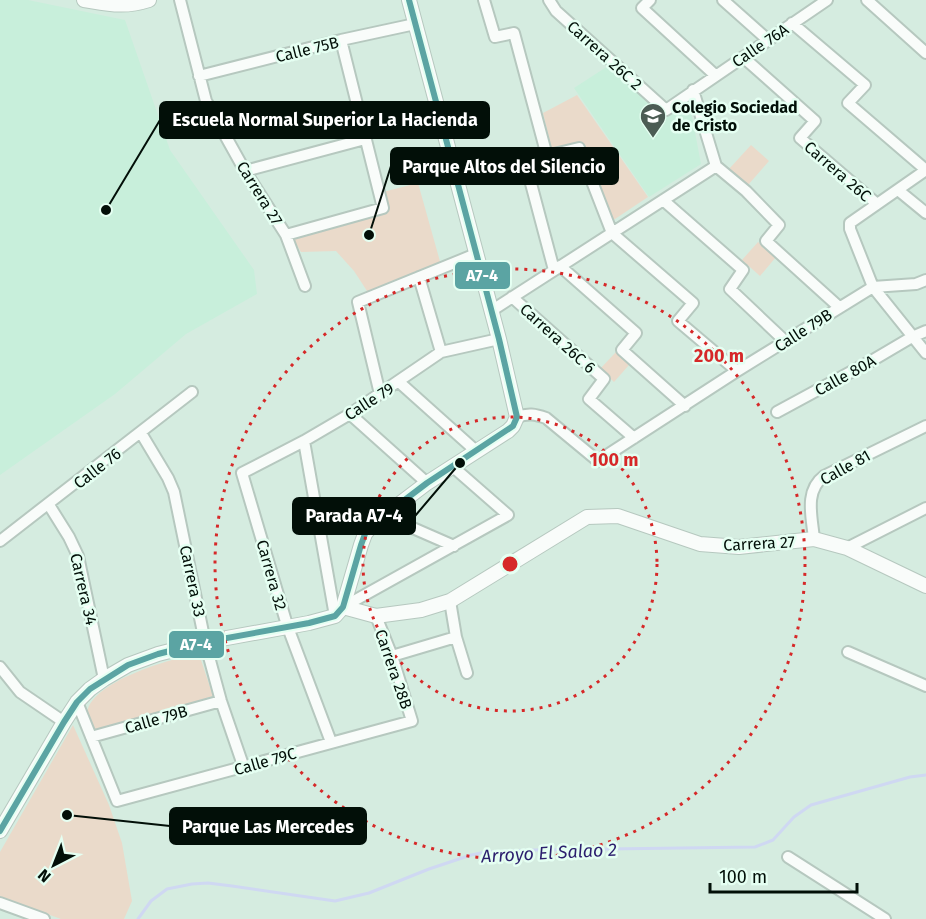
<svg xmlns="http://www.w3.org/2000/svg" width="926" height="919" viewBox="0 0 926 919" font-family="'Fira Sans',sans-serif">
<rect width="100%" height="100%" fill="#d5ece0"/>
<path fill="#c8efdb" d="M0,0H28L125,20L170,150L254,270L257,294L186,334L115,394L0,475Z
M608,66L664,114L689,101L701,164L649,197L574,88Z"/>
<path fill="#eadaca" d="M577,95L648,197L612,221L581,144L552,150L543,113Z
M751,145L769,161L748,185L729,169Z
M418,183L441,265L369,294L354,271L336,251L301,252L293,239L388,213L383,192Z
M758,242L776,257L760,276L742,260Z
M616,352L629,365L614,382L600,369Z
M199,654L213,696L94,733C92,728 87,721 87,716C85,683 174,657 199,654Z
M73,725L109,805L122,843L132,901L124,919H61L0,897V852Z"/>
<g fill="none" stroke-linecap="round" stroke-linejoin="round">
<path stroke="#cfd8f2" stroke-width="3" d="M138,919L151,901L167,889L192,884L208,883L232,886L335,901L369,893L429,869L471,855L486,852L534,850L755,847L773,840L794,817L811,805L910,777L926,775"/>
<g stroke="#b6c8bf" stroke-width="14">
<path id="minor" d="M180,0L206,101L245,171L286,235L305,286
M484,0L495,37L514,33L547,156
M549,0L556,11L666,110L827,0
M650,0L642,8L715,75
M723,0L768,40
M867,0L926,53
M792,23L865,85L848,103L926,170
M743,57L815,121L800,138L877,204
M199,76L341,40L415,24
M693,90L716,166
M716,166L746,191L779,225L766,241L839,307
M926,170L850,223V229L873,287L926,353
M245,171L365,139
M898,190L926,213
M663,200L743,270L730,289L786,342
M286,235L383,208L341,40
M560,266L636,333L622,350L685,406
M554,270L525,161L579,148L612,233L693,303L678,321L737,371
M419,277L441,352
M512,297L604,379L589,399L634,438
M491,311L716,166
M399,382L476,451
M380,394L358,302L476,254
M777,412L873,360L912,337L926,331
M350,414L427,483
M517,417C528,413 535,414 546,418L598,461L737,371L873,287L916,284L926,280
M141,433L168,478L174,492L205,642L221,701L244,768
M304,441L335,616
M49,505L69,537L78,556L104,679
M383,515L454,546
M814,539C812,517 804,491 824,476L926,426
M0,541L192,392
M847,548L926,508
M450,601L456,637L467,673
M343,607L508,515L452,466
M848,652L926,686
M392,656L456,637
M0,667L20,692L64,722
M77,702L117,801L412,721L392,656L376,616
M91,737L221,701
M331,742L287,625L242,473L304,441L350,414L441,352L499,339
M788,857L885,919
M0,903L44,919"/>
</g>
<g stroke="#b6c8bf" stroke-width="16">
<path id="tertiary" d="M84,0C109,4 124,8 149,0
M343,607L376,616L421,610L450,601L587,517L618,516L700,544L739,547L814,539L847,548L926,586
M0,831L64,722L77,702L90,689L104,679L128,665L158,654L205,642L309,623L335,616L343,607L361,545L365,534L373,524L427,483L508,431L513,426L517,417L499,339L409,0"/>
</g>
<use href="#minor" stroke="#f9fcfa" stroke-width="10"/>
<use href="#tertiary" stroke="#f9fcfa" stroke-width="14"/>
<g stroke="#e5fff2" stroke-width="10">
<path id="bus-1" d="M0,831L64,722L77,702L90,689L128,665L158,654L205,642L309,623L335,616L343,607L361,545L365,534L373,524L427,483L513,426L517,417L499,339L409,0"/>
</g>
<use href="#bus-1" stroke="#5ba4a3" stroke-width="6"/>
</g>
<g fill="none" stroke="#d62828" stroke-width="3" stroke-dasharray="3 6">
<circle cx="510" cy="564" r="147"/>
<circle cx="510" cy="564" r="295"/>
</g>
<defs>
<g id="school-pin" transform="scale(1.35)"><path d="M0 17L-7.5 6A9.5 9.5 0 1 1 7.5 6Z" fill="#4c5c54" stroke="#e5fff2"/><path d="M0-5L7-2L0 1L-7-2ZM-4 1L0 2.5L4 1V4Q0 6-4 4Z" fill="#fff"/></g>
</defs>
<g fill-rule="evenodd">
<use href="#school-pin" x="653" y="116"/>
</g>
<g text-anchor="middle" stroke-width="5" stroke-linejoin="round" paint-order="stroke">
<g font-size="16" fill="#020f08" stroke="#e5fff2">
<text transform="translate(760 45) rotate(-34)" y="6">Calle 76A</text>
<text transform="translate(307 49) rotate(-14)" y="6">Calle 75B</text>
<text transform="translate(605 55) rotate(42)" y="6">Carrera 26C 2</text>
<text transform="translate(838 171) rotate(41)" y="6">Carrera 26C</text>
<text transform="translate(260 193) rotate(58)" y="6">Carrera 27</text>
<text transform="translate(803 330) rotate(-33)" y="6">Calle 79B</text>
<text transform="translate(558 338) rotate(42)" y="6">Carrera 26C 6</text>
<text transform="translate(845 375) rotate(-29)" y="6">Calle 80A</text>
<text transform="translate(369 401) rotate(-33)" y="6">Calle 79</text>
<text transform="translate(845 467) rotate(-29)" y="6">Calle 81</text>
<text transform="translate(97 468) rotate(-38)" y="6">Calle 76</text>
<text transform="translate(759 543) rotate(-3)" y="6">Carrera 27</text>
<text transform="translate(272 575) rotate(74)" y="6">Carrera 32</text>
<text transform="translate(193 581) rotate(78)" y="6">Carrera 33</text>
<text transform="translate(84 589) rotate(77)" y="6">Carrera 34</text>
<text transform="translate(394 669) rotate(71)" y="6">Carrera 28B</text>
<text transform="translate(156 719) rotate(-16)" y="6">Calle 79B</text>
<text transform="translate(265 761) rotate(-16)" y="6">Calle 79C</text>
</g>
<g font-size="16" font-weight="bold" fill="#020f08" stroke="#e5fff2" text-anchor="start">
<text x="672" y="113">Colegio Sociedad<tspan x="672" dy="18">de Cristo</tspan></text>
</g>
<g font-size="18" font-style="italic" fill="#2b1e6d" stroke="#e5fff2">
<text transform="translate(549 853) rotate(-3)" y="6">Arroyo El Salao 2</text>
</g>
</g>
<circle cx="510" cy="564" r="9" fill="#d62828" stroke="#e5fff2" stroke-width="3"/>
<g font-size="18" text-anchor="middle" font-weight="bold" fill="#d62828" stroke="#e5fff2" stroke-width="5" stroke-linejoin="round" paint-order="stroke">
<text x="719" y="362">200 m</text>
<text x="614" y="466">100 m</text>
</g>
<path fill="none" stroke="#020f08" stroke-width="2" d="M106 210L160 120M369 235L391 166M460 463L415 516M67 815L170 826"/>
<g fill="#020f08" stroke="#e5fff2" stroke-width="2">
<circle cx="106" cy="210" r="6"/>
<circle cx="369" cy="235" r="6"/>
<circle cx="460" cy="463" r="6"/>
<circle cx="67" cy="815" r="6"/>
</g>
<g fill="#020f08" stroke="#020f08" stroke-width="2">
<rect x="160" y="102" width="329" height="36" rx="6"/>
<rect x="391" y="148" width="227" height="36" rx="6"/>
<rect x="293" y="498" width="122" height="36" rx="6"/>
<rect x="170" y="808" width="196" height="36" rx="6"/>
</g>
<g font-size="18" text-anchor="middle" font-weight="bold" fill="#fff">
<text x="325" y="126">Escuela Normal Superior La Hacienda</text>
<text x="504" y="173">Parque Altos del Silencio</text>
<text x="354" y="522">Parada A7-4</text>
<text x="268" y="833">Parque Las Mercedes</text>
</g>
<g stroke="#e5fff2" stroke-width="2">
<rect x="454" y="261" width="57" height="29" rx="6" fill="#5ba4a3"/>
<rect x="168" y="630" width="57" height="29" rx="6" fill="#5ba4a3"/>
</g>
<g font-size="16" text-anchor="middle" font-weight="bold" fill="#fff">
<text x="482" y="281">A7-4</text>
<text x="196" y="650">A7-4</text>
</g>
<g transform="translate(54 865) rotate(222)" stroke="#e5fff2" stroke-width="4.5" paint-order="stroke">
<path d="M0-4.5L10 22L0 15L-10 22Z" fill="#020f08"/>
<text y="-9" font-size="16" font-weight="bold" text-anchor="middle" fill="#020f08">N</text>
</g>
<path d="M710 883v9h147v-9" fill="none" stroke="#020f08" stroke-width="3"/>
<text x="719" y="883" font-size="18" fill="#020f08" stroke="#e5fff2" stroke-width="4.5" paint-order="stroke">100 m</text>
</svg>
